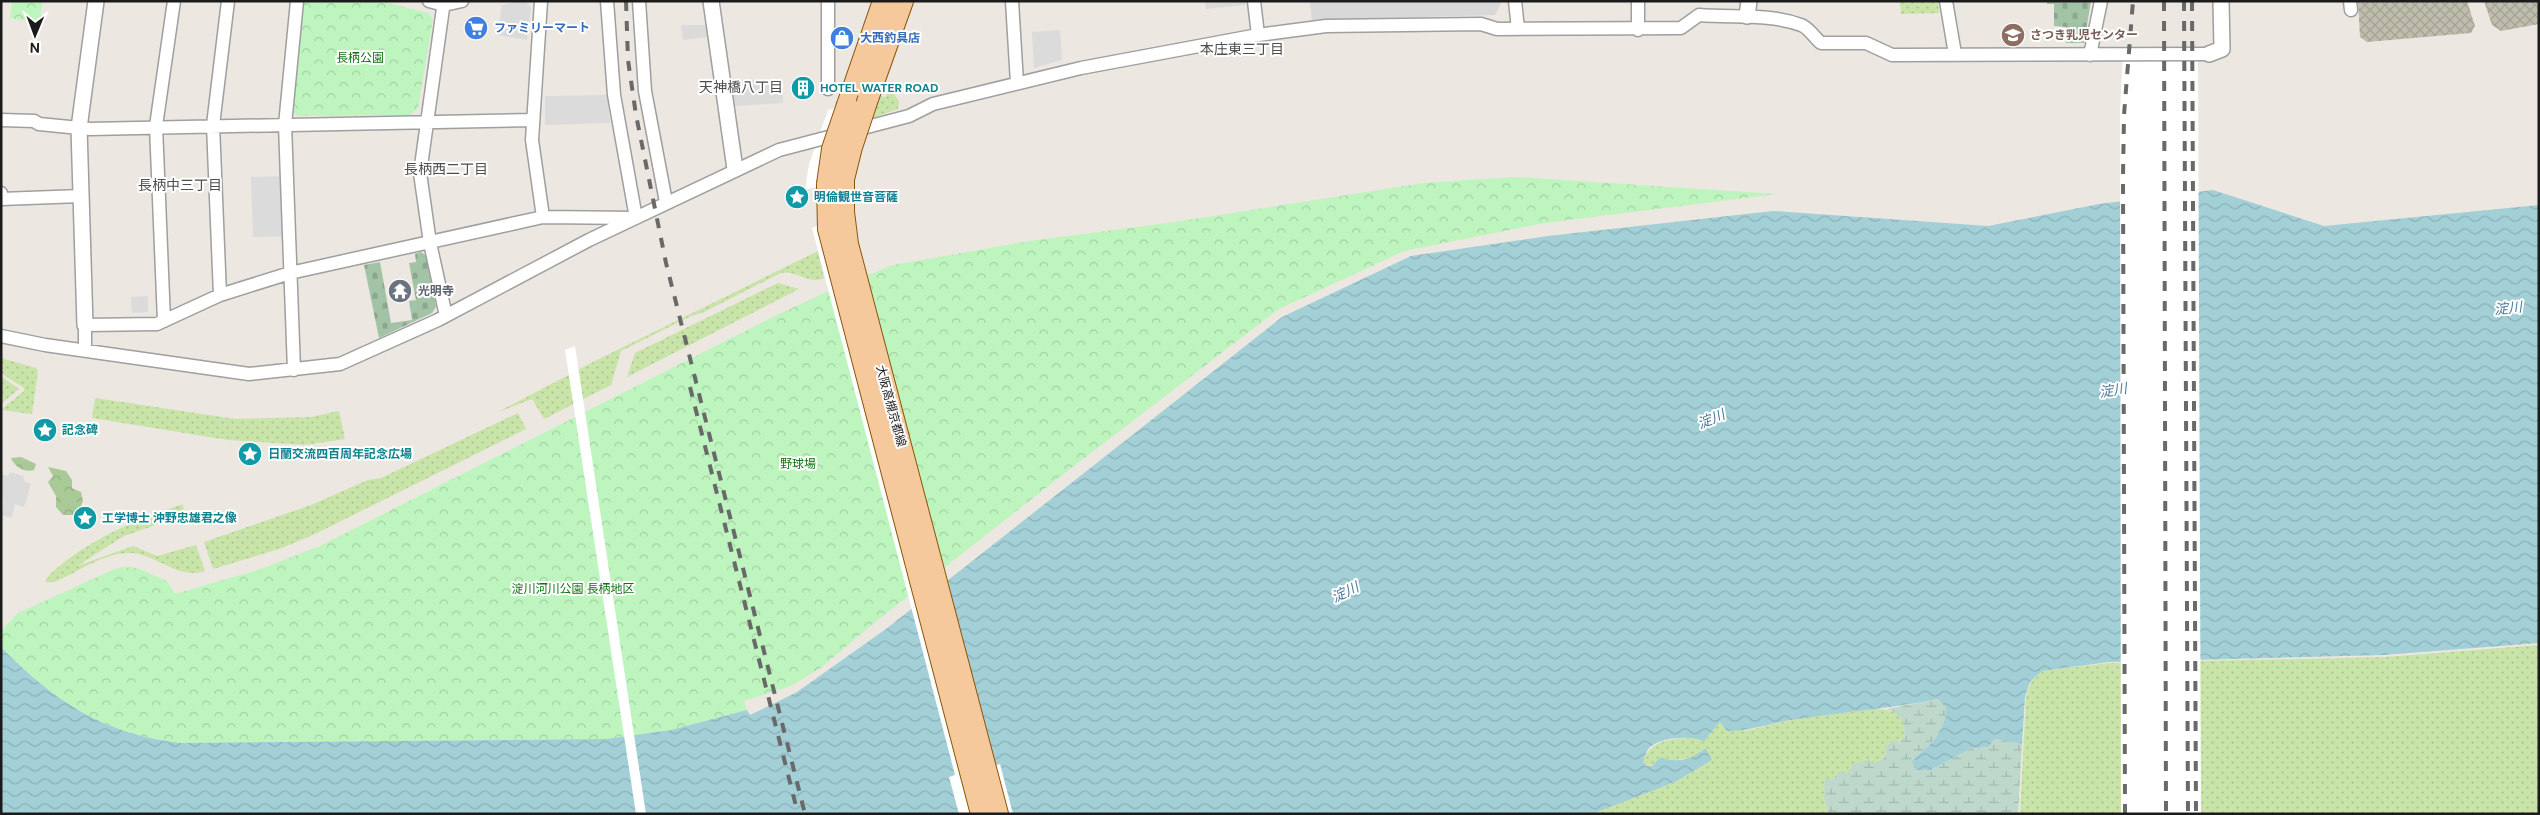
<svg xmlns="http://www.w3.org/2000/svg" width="2540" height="815" viewBox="0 0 2540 815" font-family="'DM Sans','Noto Sans JP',sans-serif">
<defs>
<pattern id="construction-cross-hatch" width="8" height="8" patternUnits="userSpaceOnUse" patternTransform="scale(1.25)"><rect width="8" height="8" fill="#bfbead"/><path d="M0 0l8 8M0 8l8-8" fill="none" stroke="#a4a394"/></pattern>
<pattern id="grass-dots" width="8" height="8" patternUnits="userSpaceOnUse" patternTransform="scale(1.25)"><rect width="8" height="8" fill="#c9e4a8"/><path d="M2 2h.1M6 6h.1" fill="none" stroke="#acc390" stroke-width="1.8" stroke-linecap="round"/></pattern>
<pattern id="forest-crowns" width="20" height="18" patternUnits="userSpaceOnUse" patternTransform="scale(1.25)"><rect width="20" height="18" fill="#a9c997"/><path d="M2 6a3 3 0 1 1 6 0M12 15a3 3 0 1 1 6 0" fill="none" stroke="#91ac82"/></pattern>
<pattern id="wetland-marsh" width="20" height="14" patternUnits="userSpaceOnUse" patternTransform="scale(1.25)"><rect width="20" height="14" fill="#bed9cb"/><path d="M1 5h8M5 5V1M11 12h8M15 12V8" fill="none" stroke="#a3baae"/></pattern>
<pattern id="cemetery-stones" width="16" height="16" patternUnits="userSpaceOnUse" patternTransform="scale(1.25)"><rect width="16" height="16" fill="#a3c3a6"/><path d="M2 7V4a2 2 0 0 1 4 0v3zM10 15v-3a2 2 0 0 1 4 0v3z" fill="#8ca78e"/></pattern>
<pattern id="park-crowns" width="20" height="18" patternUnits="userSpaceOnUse" patternTransform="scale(1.25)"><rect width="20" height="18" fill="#bef5bf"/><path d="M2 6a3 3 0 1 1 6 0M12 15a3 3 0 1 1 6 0" fill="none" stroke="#a3d1a4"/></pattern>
<pattern id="water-waves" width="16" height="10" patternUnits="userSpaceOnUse" patternTransform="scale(1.25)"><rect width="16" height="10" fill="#a3cfd7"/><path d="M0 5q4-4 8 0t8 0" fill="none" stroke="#8cb1b8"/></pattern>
</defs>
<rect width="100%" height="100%" fill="#ece7e1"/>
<path fill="#d9d8d8" d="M1310,1H1502L1495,15L1312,20Z"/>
<path fill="url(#construction-cross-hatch)" d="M2358,1H2467L2475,26L2471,33L2367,42L2360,37Z
M2484,1H2539V24L2501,31L2492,25Z"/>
<path fill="url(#grass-dots)" d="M1900,1H1938L1939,13L1901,14Z
M888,90L893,93L899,101L898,109L872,118L879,96L886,97Z
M818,251L824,278C809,285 797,270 781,273L704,312L691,316L621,351L611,385L544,419L532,399L496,413L595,361Z
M778,283L799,289L627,377L635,353Z
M1,358L36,368L38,371L32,414L1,410L24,391V388L1,373Z
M1,376L19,389L1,404Z
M95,398L236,419L311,417L339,411L345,439L305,445L228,440L92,418Z
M518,413L526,429L315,534L282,548L213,569L204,542L311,505L368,480L381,478Z
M183,504L184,515L124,536L77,566L133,546L157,556L196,545L205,571C177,580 157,554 131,553C105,552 77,572 55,582H45C49,573 60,566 67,560C103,533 141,518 183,504Z
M2539,645V814H2020L2026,697L2031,682L2042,671L2109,663L2385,657Z
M1872,709C1892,708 1907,714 1904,736L1899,744L1886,753L1883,759L1874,763L1851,764L1852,768L1824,799L1829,814H1592L1675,782L1712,760L1704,749L1697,756L1647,766L1643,762C1651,735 1683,738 1707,738L1720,721L1745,731L1796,719Z"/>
<path fill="url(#forest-crowns)" d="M21,457L36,464L34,470C24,473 15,467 11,458Z
M48,467L66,471L72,480V488L81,492L83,501L77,515H63L56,507V496L48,482L53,476Z"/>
<path fill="url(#wetland-marsh)" d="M1938,699L1946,708C1946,732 1929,746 1912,761L1931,770L1970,749L1988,747L1995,739L2022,744L2018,814H1829L1824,799L1825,778L1832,780L1839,772L1846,773L1852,768L1851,764L1869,760L1874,763L1883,759L1886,753L1885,747L1896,739L1899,744L1904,736C1906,722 1900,713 1887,709Z"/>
<path fill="url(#cemetery-stones)" d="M2047,1H2091L2084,43H2066V27L2054,26V4H2047Z
M421,252L428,257L436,307L432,313L379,338L364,265L380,262L391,323L412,320L409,301L416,300L409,263L416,262L415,254Z"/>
<path fill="url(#park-crowns)" d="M12,1H42L40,23L10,18Z
M302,1H380L428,13L433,19L418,108L410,115L297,116L292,110Z
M1515,177L1777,194L1545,223L1404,251L1279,309L1061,476L874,623L822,667L791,686L744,701L747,710L671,730L606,739L180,743C103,734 54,701 1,647V631L18,613L115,569L124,567L137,568L167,581L175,594L261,569L322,545L777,315L831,290L893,265L1029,241L1175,222L1424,183Z"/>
<path fill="#dbdbdb" d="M518,1H525L531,7L527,40L497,35L502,5Z
M1205,1H1245V5L1206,9Z
M681,25H707L709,37L683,40Z
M1060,30L1062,60L1034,68L1032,32Z
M730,80H782L783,103L735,106Z
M607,95L610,123L545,125V96Z
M282,176L284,236L253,237L251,177Z
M148,296V312L132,313L131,297Z
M10,472L23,476L25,482L31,484L24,507L15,504L12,518L1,515L4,500L1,499V474L8,476Z"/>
<path fill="url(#water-waves)" d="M2213,190L2324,226L2539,205V643L2384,655L2109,662L2042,671L2030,682L2025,697L2022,744L1995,739L1988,747L1970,749L1931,770H1916L1912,761C1929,746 1946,732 1946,708L1938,699C1892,708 1845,712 1798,719C1774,722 1752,731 1727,731L1720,722L1704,741C1691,735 1661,737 1650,747C1646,751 1645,757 1643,762L1647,766H1652L1661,757C1674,764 1694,759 1704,749H1706L1712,760L1675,782L1592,814H1V647C54,701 103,734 180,743L606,739L671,730L747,710L750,715L797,692L886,629L1282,317L1411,256L1548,236L1773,211L1988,226L2099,204Z"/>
<path fill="#fff" d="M2123,52L2198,53L2201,814H2121L2120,111Z
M878,97L852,177L805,190L809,164L828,110Z
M851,212L852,221L993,766L1000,764L1013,814H959L949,777L955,775L812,228Z
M575,346L646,814H636L565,350Z"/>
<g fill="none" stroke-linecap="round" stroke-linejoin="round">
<g stroke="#9f9f9f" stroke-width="15">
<path id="minor" d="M429,1L444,5L462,1
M444,1L420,173L430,243L446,316
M541,1L532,140L543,217
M639,1L645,91L666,202
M828,1V89
M1012,1L1017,83
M1254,1L1258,35
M1515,1L1518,29
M1638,1V30
M1946,1L1955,54
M2350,1L2351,10
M2090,55L2101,1
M1,120L34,121L39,124L90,129L532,120
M1,193V199L81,196
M220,295L213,125L228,1
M164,321L156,126L174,1
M1,336L45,345L249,374L340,364L438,320L589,240L779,150L909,116L933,104L1081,68L1258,35L1326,26L1481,24L1497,29L1681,28L1699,15C1733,18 1769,13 1801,25C1808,27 1815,38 1821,43H1866L1892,55L2209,54
M85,349V325L157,324L220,295L290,273L543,217L636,218L614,95L607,1
M294,370L285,125L297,1"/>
</g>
<g stroke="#9f9f9f" stroke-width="18">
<path id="tertiary" d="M711,1L735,169
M1747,16L1749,1
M2209,54L2222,49L2221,1
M85,325L79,128L96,1"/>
</g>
<g stroke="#895609" stroke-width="22">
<path id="primary" d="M868,99L903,1
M847,105L883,1
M844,179V212L848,244L998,814
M827,184L828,229L981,814"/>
</g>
<use href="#minor" stroke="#fff" stroke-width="12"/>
<use href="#tertiary" stroke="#fff" stroke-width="15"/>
<use href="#primary" stroke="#f5c99c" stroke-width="20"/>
<path stroke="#696969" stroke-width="4" stroke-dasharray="10 10" stroke-linecap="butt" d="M626,1L628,60L636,115L666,263L805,814
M2164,1L2166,814
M2184,1L2188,814
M2192,1L2196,814
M690,387L798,814
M2125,814L2123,177L2124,115L2133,1"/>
<g stroke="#895609" stroke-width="22" stroke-linecap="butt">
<path id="primary-bridge" d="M844,179L852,147L868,99
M827,184L832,149L847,105"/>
</g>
<use href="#primary-bridge" stroke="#f5c99c" stroke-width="20"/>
</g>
<defs>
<g id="supermarket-disc" transform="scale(1.25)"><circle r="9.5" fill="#3f7fe0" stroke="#fff"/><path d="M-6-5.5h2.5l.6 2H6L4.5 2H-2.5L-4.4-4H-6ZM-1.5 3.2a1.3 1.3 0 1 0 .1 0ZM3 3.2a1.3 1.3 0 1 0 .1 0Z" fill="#fff"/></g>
<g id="school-disc" transform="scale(1.25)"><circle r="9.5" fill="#8d6e63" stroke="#fff"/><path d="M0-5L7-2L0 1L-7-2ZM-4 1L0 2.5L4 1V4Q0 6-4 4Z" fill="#fff"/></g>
<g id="shop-disc" transform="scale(1.25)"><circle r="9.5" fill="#3f7fe0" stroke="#fff"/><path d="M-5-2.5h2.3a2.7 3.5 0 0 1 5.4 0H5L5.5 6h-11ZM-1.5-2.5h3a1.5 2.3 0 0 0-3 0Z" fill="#fff"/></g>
<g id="building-disc" transform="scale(1.25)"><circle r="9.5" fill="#0f9aa8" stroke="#fff"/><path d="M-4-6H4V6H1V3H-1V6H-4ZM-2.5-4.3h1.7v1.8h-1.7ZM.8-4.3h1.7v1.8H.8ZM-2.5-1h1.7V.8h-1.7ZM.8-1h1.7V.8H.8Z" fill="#fff"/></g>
<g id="sight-disc" transform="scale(1.25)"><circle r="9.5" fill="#0f9aa8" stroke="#fff"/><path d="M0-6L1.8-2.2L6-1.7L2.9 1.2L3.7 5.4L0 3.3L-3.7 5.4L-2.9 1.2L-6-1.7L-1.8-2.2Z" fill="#fff"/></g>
<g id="temple-disc" transform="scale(1.25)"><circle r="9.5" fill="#6b7280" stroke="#fff"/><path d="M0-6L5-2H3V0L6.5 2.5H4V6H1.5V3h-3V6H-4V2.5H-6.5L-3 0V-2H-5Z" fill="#fff"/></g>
</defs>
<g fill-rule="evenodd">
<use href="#supermarket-disc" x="476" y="28"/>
<use href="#school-disc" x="2013" y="35"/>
<use href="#shop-disc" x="842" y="38"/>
<use href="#building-disc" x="803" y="88"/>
<use href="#sight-disc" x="797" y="197"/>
<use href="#temple-disc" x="400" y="291"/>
<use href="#sight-disc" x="45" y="430"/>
<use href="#sight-disc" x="250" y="454"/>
<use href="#sight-disc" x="85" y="518"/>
</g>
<g text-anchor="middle" stroke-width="4" stroke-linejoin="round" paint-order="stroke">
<g font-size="12" font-weight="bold" fill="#366cbe" stroke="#fff" text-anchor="start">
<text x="494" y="32">ファミリーマート</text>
<text x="860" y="42">大西釣具店</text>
</g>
<g font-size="12" font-weight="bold" fill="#785e54" stroke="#fff" text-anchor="start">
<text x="2030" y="39">さつき乳児センター</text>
</g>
<g font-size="12" fill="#117013" stroke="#fff">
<text x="360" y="62">長柄公園</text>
<text x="798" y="468">野球場</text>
<text x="573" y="593">淀川河川公園 長柄地区</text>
</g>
<g font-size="12" font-weight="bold" fill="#0d838f" stroke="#fff" text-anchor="start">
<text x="820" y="92">HOTEL WATER ROAD</text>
<text x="814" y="201">明倫観世音菩薩</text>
<text x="62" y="434">記念碑</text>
<text x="268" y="458">日蘭交流四百周年記念広場</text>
<text x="102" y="522">工学博士 沖野忠雄君之像</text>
</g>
<g font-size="12" font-weight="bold" fill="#5b616d" stroke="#fff" text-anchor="start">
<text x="418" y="295">光明寺</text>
</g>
<g font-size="12" fill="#1b1b1b" stroke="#fff">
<text transform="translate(891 406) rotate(75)" y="4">大阪高槻京都線</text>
</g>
<g font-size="14" fill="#4e4e4e" stroke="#fff">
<text x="1242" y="54">本庄東三丁目</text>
<text x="741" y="92">天神橋八丁目</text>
<text x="446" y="174">長柄西二丁目</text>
<text x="180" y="190">長柄中三丁目</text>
</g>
<g font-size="14" font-style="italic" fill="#4b799c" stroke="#fff">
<text transform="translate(2508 308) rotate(-6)" y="5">淀川</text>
<text transform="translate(2113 390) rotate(-9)" y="5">淀川</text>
<text transform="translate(1711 419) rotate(-23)" y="5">淀川</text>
<text transform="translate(1345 592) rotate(-26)" y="5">淀川</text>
</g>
</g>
<rect width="2540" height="815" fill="none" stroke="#1b1b1b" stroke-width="5"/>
<g transform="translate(35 35) rotate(181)" stroke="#ffffff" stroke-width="4" paint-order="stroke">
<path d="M0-4L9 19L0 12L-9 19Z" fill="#1b1b1b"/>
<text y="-8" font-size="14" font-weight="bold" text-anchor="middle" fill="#1b1b1b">N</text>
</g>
</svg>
